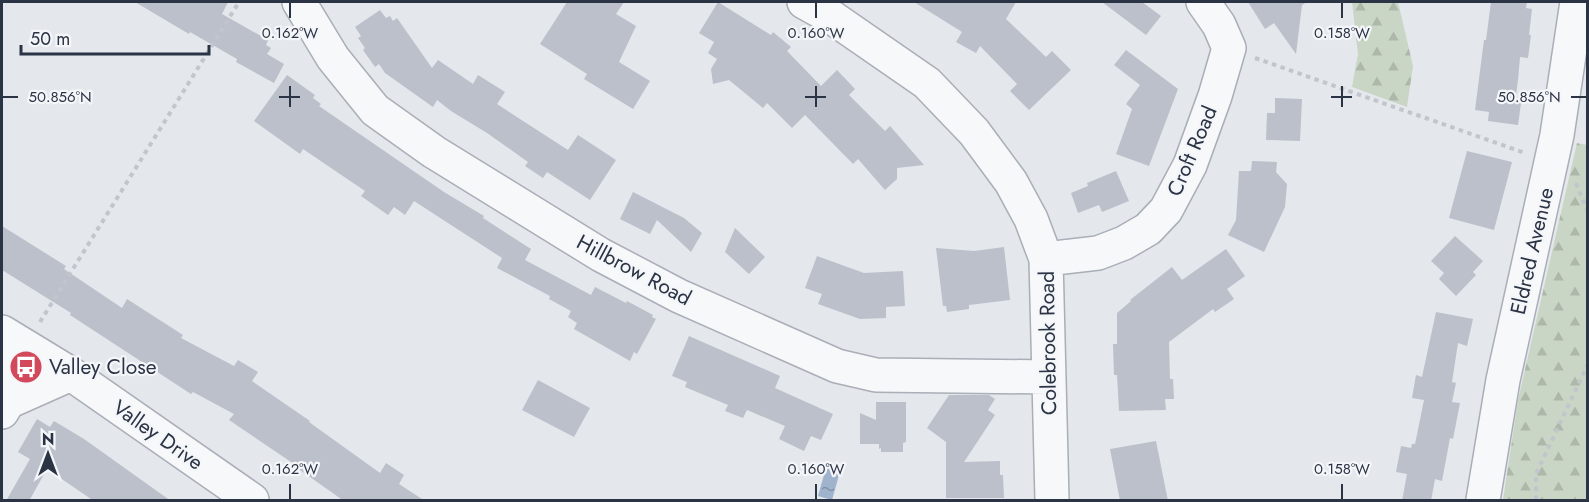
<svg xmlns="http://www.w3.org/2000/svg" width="1589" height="502" viewBox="0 0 1589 502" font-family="Jost,sans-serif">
<defs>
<pattern id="forest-firs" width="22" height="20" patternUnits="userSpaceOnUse" patternTransform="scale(1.5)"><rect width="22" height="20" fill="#c9d6c5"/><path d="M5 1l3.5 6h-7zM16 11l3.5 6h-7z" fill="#adb8ab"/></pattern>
<pattern id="water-ripples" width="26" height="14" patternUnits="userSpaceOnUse" patternTransform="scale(1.5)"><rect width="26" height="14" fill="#9fb4cc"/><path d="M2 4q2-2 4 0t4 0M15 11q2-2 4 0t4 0" fill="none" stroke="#8293a7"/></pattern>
</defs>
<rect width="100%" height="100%" fill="#e4e7ec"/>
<path fill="url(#forest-firs)" d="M1352,2H1398L1413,66L1407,107L1352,87L1358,54Z
M1577,143L1588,145L1587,500H1503L1518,400Z"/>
<path fill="url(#water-ripples)" d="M827,464L841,468L832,500L818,496Z"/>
<path fill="#bbc0ca" d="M135,2H228L222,14L268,40L266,45L271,48L267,54L284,64L274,83L236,62L237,59L190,32L189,34Z
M567,2H624L616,14L636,26L619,62L650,81L633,109L584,79L587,74L540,44Z
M718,2L771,35L773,32L791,47L787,51L821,86L837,70L855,89L849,95L885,131L890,126L924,165L897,168V179L885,190L858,159L853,164L805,115L792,128L767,103L763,108L729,80L713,84L711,69L717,59L708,53L714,42L699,33Z
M914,2H1016L1006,19L1046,57L1052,51L1071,70L1029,110L1010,91L1017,84L980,46L976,53L956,42L962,32Z
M1102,2H1142L1161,16L1146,35Z
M1248,2H1307L1302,5L1296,54L1274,23L1265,29Z
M1491,2H1527L1526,8L1532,9L1529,35H1531L1528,58L1520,57L1518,80L1515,102L1521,103L1518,125L1488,121L1489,112L1475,110L1484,40H1486Z
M380,10L386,18L390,16L393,21L397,18L432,68L438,60L473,84L478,75L505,92L497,104L568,150L578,135L616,160L590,200L547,172L543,178L525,166L528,162L487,133L451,111L437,100L433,107L385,73L379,64L375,67L363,50L365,48L358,38L361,36L355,27Z
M1126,50L1178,89L1149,166L1116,154L1132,109L1126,104L1140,85L1114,65Z
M287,75L315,95L313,98L321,104L319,106L444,192L484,216L483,218L531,249L525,260L591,295L595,287L626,303L627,301L653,315L652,317L656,319L637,354L634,352L630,361L574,329L577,323L568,317L571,311L549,299L550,296L497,268L502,258L414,201L405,215L394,207L388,215L361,196L365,191L303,149L300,154L254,121Z
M1275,98L1302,99L1300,141L1266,140L1267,113H1275Z
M1467,151L1512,162L1494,230L1449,218Z
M1252,161L1277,162L1276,172L1287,184L1285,207L1264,252L1228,235L1236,220L1239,171H1251Z
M1116,171L1129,201L1102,212L1099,205L1078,213L1071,193L1088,186L1087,183Z
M633,192L684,218L702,233L691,252L657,220L650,234L620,219Z
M2,226L66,266L64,269L122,308L127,299L183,335L181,338L234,366L238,360L258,372L252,381L310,421L309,422L380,473L386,463L404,475L399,484L425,501H344L293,465L294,464L229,420L234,414L193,392L191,394L70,315L71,313L2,270Z
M735,228L765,257L749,274L725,252Z
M1455,236L1483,261L1473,272L1476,275L1456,296L1439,279L1444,273L1431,261Z
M1004,247L1010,300L969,305V309L947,312L946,306H943L936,248L974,251Z
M1226,249L1245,276L1227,289L1234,299L1215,312L1213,309L1169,342L1170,379H1173L1174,399H1165L1166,410L1119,411L1117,375H1114L1113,344H1117V313L1131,301L1130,300L1172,267L1182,280Z
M817,256L864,273L903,271L905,306L886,307V318L860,319L818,304L822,294L805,288Z
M1436,312L1473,319L1467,346L1458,343L1452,382L1456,383L1452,402L1460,403L1453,439L1450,438L1442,481L1435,479L1431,501H1402L1407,474L1396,472L1401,446L1411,448L1412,444H1415L1424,400L1412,398L1416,375L1422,377Z
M689,336L780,376L775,388L833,414L821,440L811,436L804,451L779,439L785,426L747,410L743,418L725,411L728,405L685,387L687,382L672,376Z
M538,380L590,408L574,437L522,410Z
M949,395H989L995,399L988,410L995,415L964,462L1000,461V475H1003L1004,498H946V442L927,428Z
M876,402H906V442L903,443V452H881V448L879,449V444H860V413L876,420Z
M37,419L50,427L54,421L84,439L171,501H94L47,469L29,501H6L30,459L18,452Z
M1156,441L1168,501H1120L1110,449Z"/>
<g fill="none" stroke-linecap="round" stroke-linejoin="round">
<g stroke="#a9aeb7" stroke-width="36">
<path id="minor" d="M299,2L333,58L375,110L434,152L601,255L679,296L837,366L876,375L1049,377
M804,2L833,18L927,83L974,132L1011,182L1031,219L1046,259L1052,500
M1046,259L1098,253L1124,243L1148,229L1166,210L1190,165L1215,96L1229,48L1219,25L1203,2
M2,332L71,374L252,500
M2,365L8,402
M2,412L8,402L71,374
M1483,500L1503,380L1557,135L1577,2"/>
</g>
<path stroke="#c2c5cb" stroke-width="4" stroke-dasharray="4.5 4.5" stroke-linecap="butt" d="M1255,58L1525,153
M1576,183L1588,212
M40,322L239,2
M1536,500V474L1588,364"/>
<use href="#minor" stroke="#f7f8fa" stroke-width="33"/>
</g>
<path fill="none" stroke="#2b3445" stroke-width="2" d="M290,3V18M816,3V18M1342,3V18M290,86V107M816,86V107M1342,86V107M3,97H18M279,97H300M805,97H826M1331,97H1352M1571,97H1586M290,484V499M816,484V499M1342,484V499"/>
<defs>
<g id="bus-disc" transform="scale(1.725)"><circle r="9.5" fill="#d1495b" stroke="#f4f6f9"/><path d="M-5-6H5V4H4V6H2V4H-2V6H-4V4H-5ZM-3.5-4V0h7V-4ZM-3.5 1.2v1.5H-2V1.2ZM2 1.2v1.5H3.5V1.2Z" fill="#fff"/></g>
</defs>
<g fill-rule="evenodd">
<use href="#bus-disc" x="26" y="367"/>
</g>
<g text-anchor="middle" stroke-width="4.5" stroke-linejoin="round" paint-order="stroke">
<g font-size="21" fill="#2b3445" stroke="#f4f6f9">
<text transform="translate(1192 151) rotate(-67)" y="7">Croft Road</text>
<text transform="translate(1532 251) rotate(-77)" y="7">Eldred Avenue</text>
<text transform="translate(634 270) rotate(28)" y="7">Hillbrow Road</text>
<text transform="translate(1048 343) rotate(-91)" y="7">Colebrook Road</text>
<text transform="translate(158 435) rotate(35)" y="7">Valley Drive</text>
</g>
<g font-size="21" fill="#2b3445" stroke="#f4f6f9" text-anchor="start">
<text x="49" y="374">Valley Close</text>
</g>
</g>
<g font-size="15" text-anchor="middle" fill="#2b3445" stroke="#f4f6f9" stroke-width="4.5" stroke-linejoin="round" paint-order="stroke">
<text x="290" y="38">0.162°W</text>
<text x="816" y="38">0.160°W</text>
<text x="1342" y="38">0.158°W</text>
<text x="60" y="102">50.856°N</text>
<text x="1529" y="102">50.856°N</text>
<text x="290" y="474">0.162°W</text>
<text x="816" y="474">0.160°W</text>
<text x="1342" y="474">0.158°W</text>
</g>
<rect width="1589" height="502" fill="none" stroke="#2b3445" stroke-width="6"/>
<g transform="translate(48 454)" stroke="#f4f6f9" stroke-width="4.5" paint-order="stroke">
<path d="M0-4.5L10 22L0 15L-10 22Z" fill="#2b3445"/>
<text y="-9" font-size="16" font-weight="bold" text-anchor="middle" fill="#2b3445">N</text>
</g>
<path d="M21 45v9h188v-9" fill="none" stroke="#2b3445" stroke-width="3"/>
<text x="30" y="45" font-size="18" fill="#2b3445" stroke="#f4f6f9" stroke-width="4.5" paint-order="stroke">50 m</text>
</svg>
